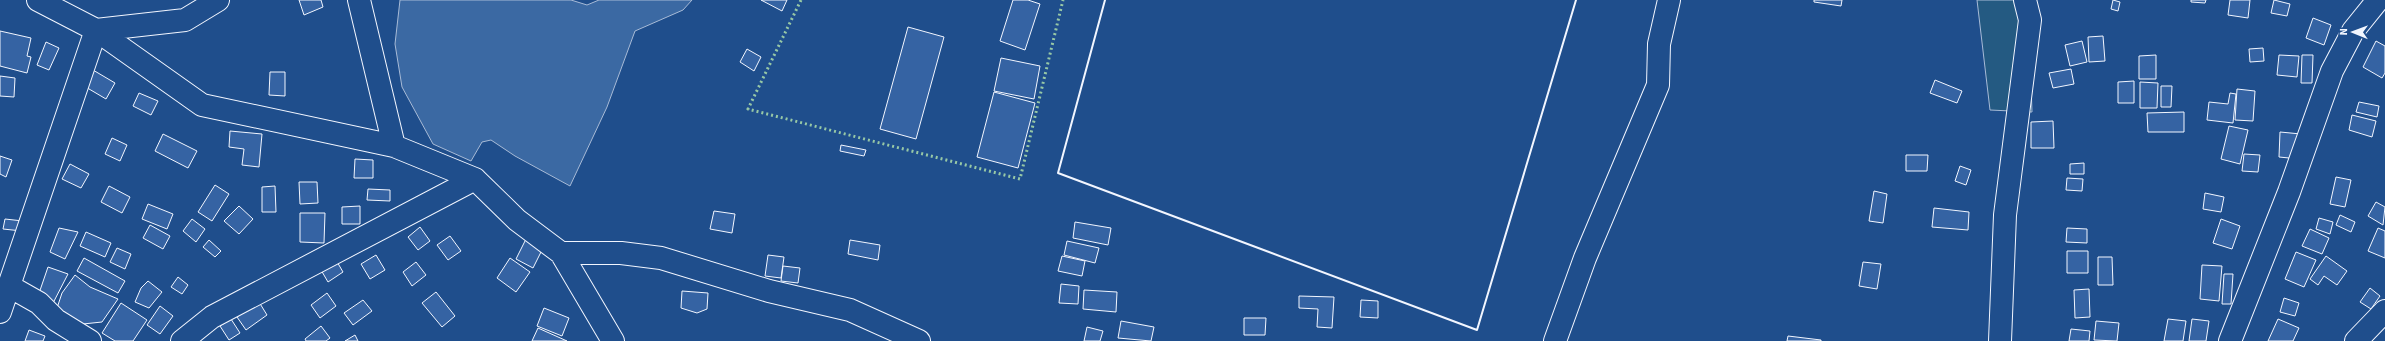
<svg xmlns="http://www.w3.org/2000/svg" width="2385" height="341" viewBox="0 0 2385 341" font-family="'Source Sans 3',sans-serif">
<rect width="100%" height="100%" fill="#1f4e8c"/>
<path fill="#245a82" stroke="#a8bbd7" d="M1977,0H2028L2032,112L1990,110Z"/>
<path fill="#3b69a3" stroke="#a8bbd7" d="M400,0H571L587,5L599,0H692L683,10L635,31L607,107L570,186L515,156L491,140L482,142L471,161L433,144L402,87L395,44Z"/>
<path fill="#3563a3" stroke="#f2f6ff" d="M299,0H321L323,7L304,15Z
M761,0H787L782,11Z
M1013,0H1028L1040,4L1025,50L1000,41Z
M1814,0H1842L1841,6L1814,2Z
M2113,0L2120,2L2118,11L2111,9Z
M2191,0H2206L2205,3L2191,2Z
M2230,0H2250L2248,18L2228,15Z
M2274,0L2290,4L2287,16L2271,13Z
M2313,18L2331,25L2324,45L2306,38Z
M908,27L944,37L916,139L880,129Z
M0,31L31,38L27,56L31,57L27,73L0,66Z
M2103,36L2105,61L2089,62L2088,37Z
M2082,41L2087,62L2070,66L2065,45Z
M2376,41L2385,46V73L2382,78L2363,67Z
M46,42L59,48L49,70L37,65Z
M2263,48L2264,61L2250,62L2249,49Z
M747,49L761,57L754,71L740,62Z
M2156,55V79H2139V56Z
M2279,55L2299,56L2297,77L2277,75Z
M2302,55H2313L2312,83H2301Z
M1001,58L1040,66L1034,99L994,91Z
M2071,69L2074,84L2053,88L2049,73Z
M93,70L115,83L106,99L84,86Z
M270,72H285V96L269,95Z
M0,76L15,78L14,97L0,96Z
M1935,80L1962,91L1957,103L1930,93Z
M2134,81V103H2118V82Z
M2140,82L2158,83L2157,108H2140Z
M2161,86H2172L2171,107H2161Z
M2237,89L2255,91L2253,121L2235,120Z
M994,92L1035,103L1018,168L977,157Z
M139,93L158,101L151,115L133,106Z
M2230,93L2236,94L2233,123L2207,120L2209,102L2228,104Z
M2359,102L2379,106L2377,117L2356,112Z
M2184,112V132H2148L2147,113Z
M2352,115L2376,121L2372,137L2349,130Z
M2053,121L2054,148H2031V122Z
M2229,126L2248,130L2240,164L2221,159Z
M230,131L262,134L259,167L242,165L244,149L229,147Z
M2280,132L2301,134L2299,159L2279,157Z
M163,134L197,151L188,168L155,151Z
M112,138L127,145L120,161L105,154Z
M841,145L866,150L864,156L840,151Z
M2244,154L2260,155L2258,172L2242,171Z
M1906,155H1928L1927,171H1906Z
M0,156L12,160L6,177L0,174Z
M355,159L373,160V178H354Z
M2084,163V174H2070V164Z
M70,164L89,174L81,188L62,179Z
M1960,166L1971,170L1966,185L1955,181Z
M2336,177L2351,180L2345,207L2330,204Z
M2067,178L2083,179L2082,191L2066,190Z
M299,182H317L318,203L300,204Z
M215,185L229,194L212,221L198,212Z
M109,186L130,197L122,213L101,202Z
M275,186L276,212H262V187Z
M368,189L390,190V201L367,200Z
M1874,191L1887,194L1883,223L1869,221Z
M2205,193L2224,197L2221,212L2203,209Z
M2376,202L2385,207L2383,225L2368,216Z
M148,204L173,214L167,229L142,219Z
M239,206L253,219L239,234L224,221Z
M360,206V224H342V207Z
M1934,208L1969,212L1968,230L1932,227Z
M714,211L735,214L732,233L710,229Z
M300,213H325L324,243L300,242Z
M2340,215L2355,222L2351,232L2336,225Z
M2319,218L2333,222L2330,234L2316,229Z
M5,219L23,221L22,231L3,229Z
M192,219L205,229L196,242L183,231Z
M2221,219L2240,226L2232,249L2213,243Z
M1075,222L1111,228L1108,245L1073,238Z
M150,225L170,236L163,249L143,238Z
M420,227L430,241L418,250L408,237Z
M59,228L78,232L65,259L50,252Z
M2067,228L2087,229V243L2066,242Z
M2378,228L2385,231V258L2368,251Z
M2310,229L2329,238L2322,254L2302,246Z
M86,232L111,243L105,257L80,246Z
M450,236L461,251L448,260L437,245Z
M526,239L543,248L533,268L516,259Z
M209,240L221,251L215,257L203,247Z
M850,240L880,245L878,260L848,254Z
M1067,241L1099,248L1095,263L1064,255Z
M117,248L131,254L125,269L110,262Z
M2067,251H2088V273H2067Z
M2296,252L2316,260L2304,287L2285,279Z
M376,255L385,270L370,279L361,264Z
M768,255L784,257L781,278L765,276Z
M1062,256L1085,261L1082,276L1058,271Z
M2326,256L2347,271L2337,285L2324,276L2318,285L2310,279Z
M2098,257H2112L2113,285H2098Z
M84,258L125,281L118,293L77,271Z
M510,258L530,272L516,292L497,278Z
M336,260L343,272L328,282L321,270Z
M416,262L426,275L412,286L403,272Z
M1863,262L1881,264L1877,289L1859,286Z
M2202,265L2222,266L2219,301L2200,299Z
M783,266L800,268L798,283L781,281Z
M48,267L68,274L51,307L36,302Z
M2224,274H2233L2231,304H2222Z
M75,275L90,287L118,299L102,322L83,324L57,308L62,293Z
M178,277L188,285L182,294L171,287Z
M148,281L162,292L149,308L135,302L141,288Z
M1061,284L1079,286L1078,304L1059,303Z
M2370,288L2380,296L2371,309L2360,302Z
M2089,289L2090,317L2075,318L2074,290Z
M1084,290L1117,292L1116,312L1083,309Z
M682,291L708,293L707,309L697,313L681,308Z
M436,292L455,316L442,327L422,303Z
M327,293L336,306L320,318L311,305Z
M1299,296L1334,297L1332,328L1317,327L1318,309L1299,308Z
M2284,298L2299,303L2295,316L2280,312Z
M363,300L372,311L353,325L344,313Z
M1361,300L1378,301V318L1360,317Z
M259,302L267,315L246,330L237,317Z
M121,303L147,320L133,341H115L102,333Z
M160,306L173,316L160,334L147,325Z
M544,308L569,318L562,336L537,326Z
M1244,318H1266L1265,335H1244Z
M231,319L240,333L229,340L220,326Z
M2168,319L2186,321L2183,341H2164Z
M2192,319L2209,321L2206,341H2189Z
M2278,319L2299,328L2293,341H2268Z
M1121,321L1154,327L1151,341L1118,338Z
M2096,321L2119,323L2117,341L2094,340Z
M321,326L330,338L326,341H306L305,339Z
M1087,327L1103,331L1100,341H1084Z
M538,328L567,341H532Z
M2071,329L2090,331L2089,341H2069Z
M29,330L45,336L43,341H25Z
M355,335L358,341H345Z
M1788,336L1821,340V341H1787Z"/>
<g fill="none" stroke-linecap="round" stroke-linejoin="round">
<g stroke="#f2f6ff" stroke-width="24">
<path id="minor" d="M38,0L96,30L202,105L394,146L475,179L517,220L561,253H621L661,258L769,291L850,310L919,341
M359,0L394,146
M561,253L613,341
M9,286L39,303L56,320L90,341
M0,312L96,30L185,20L218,0
M182,341L212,317L475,179
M1555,341L1585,258L1658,85L1659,44L1669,0
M2000,341L2005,215L2030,20L2025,0
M2230,341L2289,192L2332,71L2353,31L2378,0
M2356,341L2385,311"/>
</g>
<use href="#minor" stroke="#1f4e8c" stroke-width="22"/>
<path stroke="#97c8a6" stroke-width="3" stroke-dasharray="2 3" stroke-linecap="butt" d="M801,0L748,109L1020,179L1063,0"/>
<path stroke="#f2f6ff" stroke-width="2" d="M1105,0L1058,173L1477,330L1576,0"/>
</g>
<g transform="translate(2353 32) rotate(271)" stroke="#1f4e8c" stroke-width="3" paint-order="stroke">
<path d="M0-3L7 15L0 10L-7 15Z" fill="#f2f6ff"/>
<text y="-6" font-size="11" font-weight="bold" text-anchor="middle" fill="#f2f6ff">N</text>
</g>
</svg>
